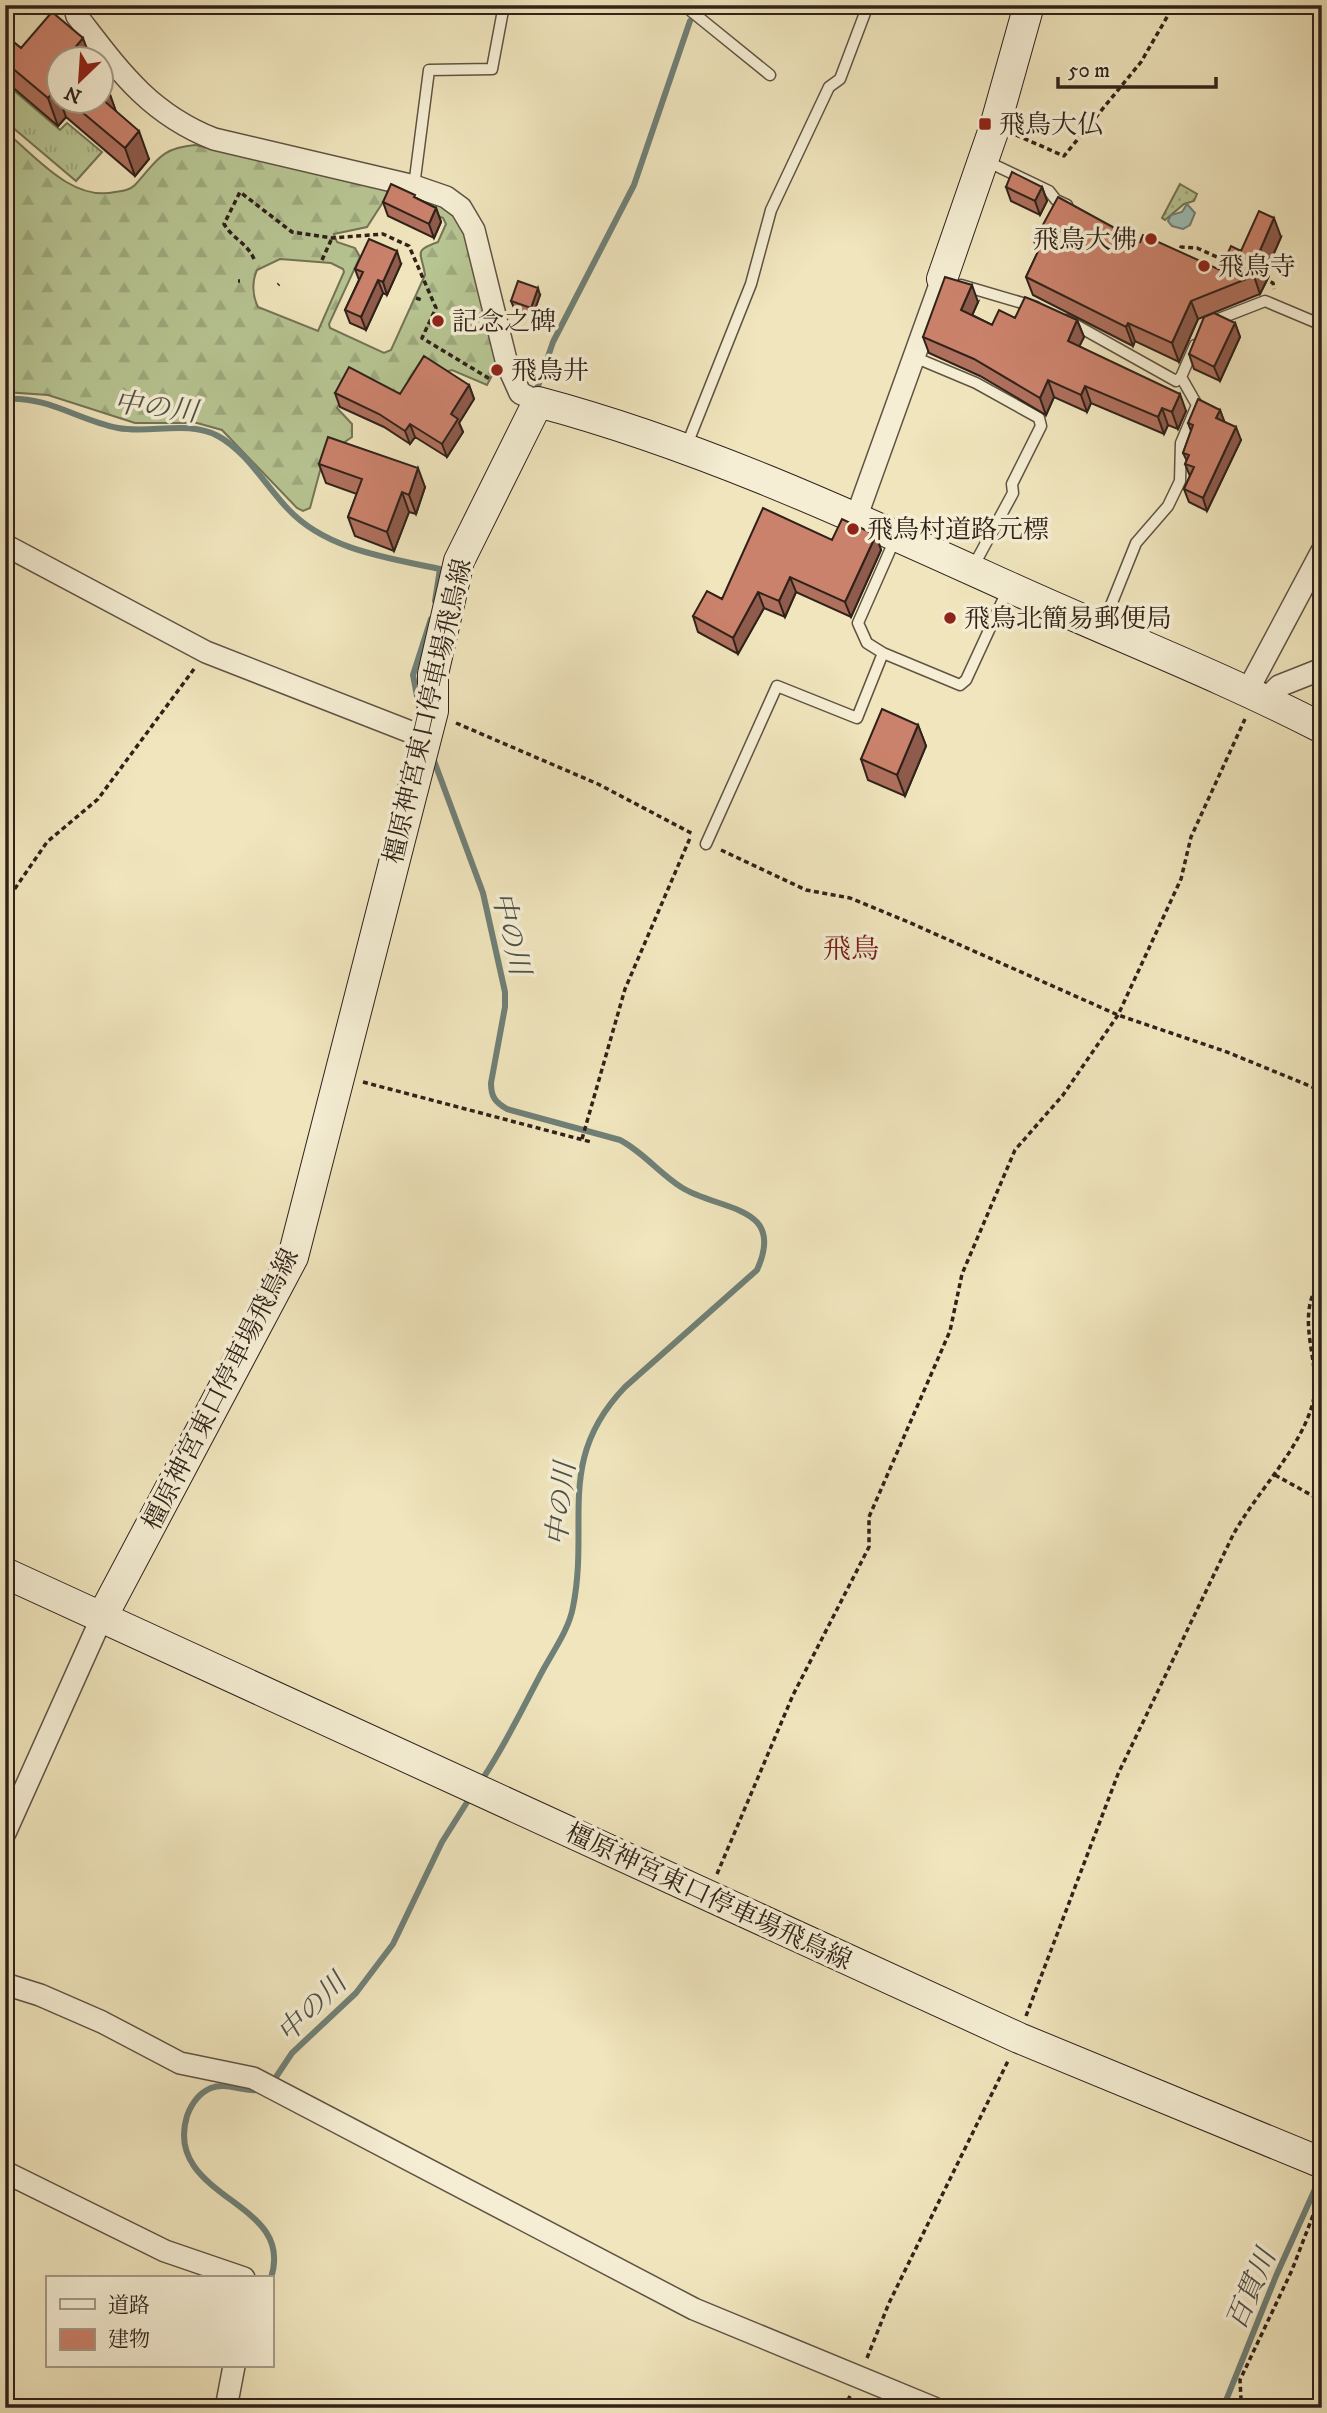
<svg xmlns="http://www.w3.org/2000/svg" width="1327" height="2413" viewBox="0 0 1327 2413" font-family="'IM FELL DW Pica','Noto Serif JP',serif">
<defs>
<pattern id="grass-tufts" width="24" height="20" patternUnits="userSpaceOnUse" patternTransform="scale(1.75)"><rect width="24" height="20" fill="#b7c593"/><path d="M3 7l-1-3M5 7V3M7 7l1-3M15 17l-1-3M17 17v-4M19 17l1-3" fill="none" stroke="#9ea97e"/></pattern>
<pattern id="forest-firs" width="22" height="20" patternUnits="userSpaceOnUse" patternTransform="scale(1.75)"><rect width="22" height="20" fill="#b7c593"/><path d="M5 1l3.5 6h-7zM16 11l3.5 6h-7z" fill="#9ea97e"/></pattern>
<pattern id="park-dots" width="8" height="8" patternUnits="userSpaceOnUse" patternTransform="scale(1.75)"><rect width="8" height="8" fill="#b7c593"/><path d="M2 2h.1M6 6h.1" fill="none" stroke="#9ea97e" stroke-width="1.8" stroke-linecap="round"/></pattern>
</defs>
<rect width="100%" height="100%" fill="#f0e5bd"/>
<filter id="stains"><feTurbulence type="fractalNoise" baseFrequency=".00286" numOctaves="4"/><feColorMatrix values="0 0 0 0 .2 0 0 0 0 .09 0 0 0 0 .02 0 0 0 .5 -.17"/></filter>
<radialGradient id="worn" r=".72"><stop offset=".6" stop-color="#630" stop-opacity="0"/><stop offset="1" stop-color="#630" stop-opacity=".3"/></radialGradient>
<path fill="url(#grass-tufts)" stroke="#747456" stroke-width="2" d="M12,89L60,130L67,123L102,152L76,181L5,121V98Z"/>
<path fill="url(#forest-firs)" stroke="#747456" stroke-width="2" fill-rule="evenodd" d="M5,131C35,156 72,202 115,192C123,191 130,190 135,185C157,161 160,148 195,145L371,182L423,202L430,200L456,214L465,228L497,366L487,385L452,370L442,373L405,399L352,379L337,408L352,424V437L324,456L310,508L303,511L297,508L222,430L197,423H135L48,395L5,392ZM393,196L443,218L446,224L438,242C412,251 422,253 425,275L391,350L384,353L330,328L329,324L360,257L355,248L337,242L334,234L367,227L385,199ZM280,259L331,263L343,269L344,272L318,331L258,307C252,295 252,281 257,270Z"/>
<path fill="url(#park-dots)" stroke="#747456" stroke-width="2" d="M1180,184L1197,194L1194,201L1184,204L1165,220L1162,218Z"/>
<path fill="#9bbeb5" stroke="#708077" stroke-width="2" d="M1187,204L1195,213L1190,225L1183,229L1172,226L1168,221L1171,215L1182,212Z"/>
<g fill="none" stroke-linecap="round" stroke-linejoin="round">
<path stroke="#708077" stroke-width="6" d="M537,389L553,342L634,185L690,21
M5,399C48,396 78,420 118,428C150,434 188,420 218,436C246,451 266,486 288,509C326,550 389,558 440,569L435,601
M420,712L413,675L431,619
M433,758L483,893L505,992V1007L491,1083C491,1097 495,1102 507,1109L620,1140C643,1152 659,1173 681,1187C718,1211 787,1204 757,1270L625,1387C555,1460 590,1522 573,1607C569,1629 554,1650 543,1670C523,1707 505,1746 481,1781
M272,2083L292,2053L356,1993L393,1944L442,1842L471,1796
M263,2089C246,2094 227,2081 211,2088C199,2093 191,2105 187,2116C168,2178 242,2196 266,2232C276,2247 276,2262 271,2278
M1223,2408L1276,2276L1316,2187"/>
<g stroke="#605343" stroke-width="13">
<path id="lane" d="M691,5V11L770,75
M984,160L1049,191L1056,200L1067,205
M414,186L429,70L492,69L504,5
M961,285L1036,307
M1067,320L1176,381L1181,377L1195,345
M1211,322L1265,301L1322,325
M914,357L976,383L1039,418L1041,426L1012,484L1013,493L973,567
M686,447L751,284L771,210L829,87L840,79L868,5
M895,539L858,623L867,643L883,653L960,685L966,680L1008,589
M1103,625L1136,543L1168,506L1180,481L1181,443L1197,405L1181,377
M706,844L777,686L857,718L883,653"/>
</g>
<g stroke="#605343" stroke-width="24">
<path id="street" d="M74,5L77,16C118,69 148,113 214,139L414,186L446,197L461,208L474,230L507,364L520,393L538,402
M856,518L942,279
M5,545L206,652L426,738
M1248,690L1322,551
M1266,699L1279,686L1322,669
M5,1833L102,1617
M5,1984L40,1995L102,2022L180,2063L253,2078L694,2309L934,2408
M5,2172L165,2251L244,2278
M226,2408L234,2366"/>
</g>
<g stroke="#30221a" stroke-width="32">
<path id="secondary" d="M942,279L995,126L1029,5
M5,1573L1019,2038L1322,2163
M102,1617L293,1257L433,711V674L459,561L538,402C700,445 855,517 1007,586C1112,634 1219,675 1322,728"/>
</g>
<path stroke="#30221a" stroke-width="3.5" stroke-dasharray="5 3.5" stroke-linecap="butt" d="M1016,135L1064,156L1141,62L1174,5
M1177,256L1181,247L1197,248L1228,262
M254,259C247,243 233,239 224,224L240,192L292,232L332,238L383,234L409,246L436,308L422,338L490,379
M322,260L332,238
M1263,278L1273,283L1274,289
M238,281H240
M278,285L279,284
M416,298L422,300
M456,723L598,784L693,834
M721,850L806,890L850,898L906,921L1118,1015L1227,1052L1322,1091
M5,903L47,842L98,799L194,669
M363,1082L591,1142
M582,1139L625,989L690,838
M1275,1475L1322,1501
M717,1874L793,1695L869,1547V1517L950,1331L962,1274L1015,1150L1063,1095L1118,1015L1181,879L1191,837L1245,719
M1026,2016L1118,1774L1233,1535C1256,1493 1298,1452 1312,1406C1322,1373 1303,1338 1310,1304C1312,1294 1318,1283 1322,1274
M867,2358L889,2303L1009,2059
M844,2408L851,2394
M1237,2408L1241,2399L1240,2380L1292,2270L1322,2192"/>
<use href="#lane" stroke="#f5eed4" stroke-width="10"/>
<use href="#street" stroke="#f5eed4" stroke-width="21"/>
<use href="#secondary" stroke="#f5eed4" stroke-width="30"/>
</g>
<path fill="#af705d" stroke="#30221a" stroke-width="2" d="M5,35L21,48L60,60V102H102L108,89L116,112L149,159L135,176L66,117L58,126L11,86L5,93Z
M1006,187H1042L1047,201L1040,215L1011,201Z
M416,198L436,208L441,222L434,238L388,216L383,202Z
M1281,237L1267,269L1269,276L1260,294L1198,319L1179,362L1135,341L1133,346L1033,295L1026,277L1038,252L1034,241L1140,242L1220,270L1241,251Z
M401,264L387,295L383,293L366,330L350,323L345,310L359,280L355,269Z
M540,295L533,315L514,308L511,301Z
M978,302L972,315L992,325L1015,318L1077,320L1084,337L1079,346L1186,411L1178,429L1168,425L1164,434L1091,403L1087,412L1054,397L1046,415L980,376L929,353L923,337Z
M1235,323L1240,337L1220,381L1194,369L1189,354Z
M469,385L474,399L459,423L463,432L447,457L415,437L410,444L384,427L340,407L335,393L400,394Z
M1220,410L1224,422L1241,440L1207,511L1189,502L1184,489L1190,476L1185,464L1187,461L1183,453L1191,431L1188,423Z
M319,464L425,487L416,514L409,512L394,551L355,536L348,517L357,494L326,483Z
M876,535L881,550L851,617L796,592L785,617L764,608L738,654L698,632L693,616L722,599L832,540Z
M918,725L926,746L905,796L868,780L861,759Z
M1322,1338V1375L1315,1356Z"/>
<path fill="#8e5b4c" stroke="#30221a" stroke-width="2" d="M83,38L91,60H70L68,56Z
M5,70L11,86L5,93Z
M56,89L66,117L58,126L48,98Z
M108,89L118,117L102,101V97Z
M139,131L149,159L135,176L125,148Z
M1042,187L1047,201L1040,215L1035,201Z
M436,208L441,222L434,238L429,224Z
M1274,218L1281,237L1267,269L1269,276L1260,294L1254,276L1258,255Z
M397,251L401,264L387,295L383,282Z
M378,280L383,293L366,330L361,317Z
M972,285L978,302L967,327L961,310Z
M538,288L540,295L533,315L531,308Z
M1191,301L1198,319L1179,362L1172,343Z
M1077,320L1084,337L1074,357L1068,341Z
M1128,323L1135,341L1133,346L1126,327Z
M1235,323L1240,337L1220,381L1214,367Z
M1048,380L1054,397L1046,415L1040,398Z
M469,385L474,399L459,423L463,432L447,457L442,444L451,414Z
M1085,386L1091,403L1087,412L1081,395Z
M1180,394L1186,411L1178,429L1172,412Z
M1162,408L1168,425L1164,434L1158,417Z
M1220,410L1225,423L1216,418Z
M410,424L415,437L410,444L405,431Z
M1236,427L1241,440L1207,511L1203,498Z
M418,468L425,487L416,514L409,495Z
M402,492L409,512L394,551L387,532Z
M876,535L881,550L851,617L845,602Z
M790,577L796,592L785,617L779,601Z
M758,592L764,608L738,654L733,638Z
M918,725L926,746L905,796L897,775Z"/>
<path fill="#cb826c" stroke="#30221a" stroke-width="2" d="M52,12L83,38L68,56L73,60H60V92L56,89L48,98L5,62V35L21,48Z
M102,84L108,89L102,97Z
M102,99L139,131L125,148L70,102H102Z
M1012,172L1042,187L1035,201L1006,187Z
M391,184L415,195L414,197L436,208L429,224L383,202Z
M1058,197L1140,242L1143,235L1220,270L1231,246L1241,251L1259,211L1274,218L1258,255L1262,257L1254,276L1191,301L1172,343L1128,323L1126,327L1026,277L1041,245L1034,241Z
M369,239L397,251L383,282L378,280L361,317L345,310L363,272L355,269Z
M945,277L972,285L961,310L992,325L999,310L1015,318L1025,297L1035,301L1077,320L1068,341L1180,394L1172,412L1162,408L1158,417L1085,386L1081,395L1048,380L1040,398L974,359L923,337Z
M518,281L538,288L531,308L511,301Z
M1214,313L1235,323L1214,367L1189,354L1204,317Z
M424,356L469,385L451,414L458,419L442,444L410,424L405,431L379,414L335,393L349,367L400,394Z
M1198,399L1220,410L1216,418L1236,427L1203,498L1184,489L1194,467L1185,464L1189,455L1183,453L1193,425L1188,423Z
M328,437L418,468L409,495L402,492L387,532L348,517L362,479L319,464Z
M763,508L832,540L842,519L876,535L845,602L790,577L779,601L758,592L733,638L693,616L707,591L722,599Z
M882,709L918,725L897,775L861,759Z
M1322,1338V1358L1315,1356Z"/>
<g fill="#8f2418" stroke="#f5eed4" stroke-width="2.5">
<rect x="978" y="117" width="14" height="14" rx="3.5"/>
<circle cx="1151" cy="239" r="7"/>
<circle cx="1204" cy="266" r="7"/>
<circle cx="438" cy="321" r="7"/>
<circle cx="497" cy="370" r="7"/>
<circle cx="853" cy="529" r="7"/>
<circle cx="950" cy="618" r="7"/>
</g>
<g text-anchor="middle" stroke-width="7" stroke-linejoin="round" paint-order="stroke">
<g font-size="26" fill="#30221a" stroke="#f5eed4" text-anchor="start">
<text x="999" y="133">飛鳥大仏</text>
<text x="1137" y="248" text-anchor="end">飛鳥大佛</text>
<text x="1218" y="275">飛鳥寺</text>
<text x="452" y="330">記念之碑</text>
<text x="511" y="379">飛鳥井</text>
<text x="867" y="538">飛鳥村道路元標</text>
<text x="964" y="627">飛鳥北簡易郵便局</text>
</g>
<g font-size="26" fill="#30221a" stroke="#f5eed4">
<text transform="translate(427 711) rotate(-77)" y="9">橿原神宮東口停車場飛鳥線</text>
<text transform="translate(220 1389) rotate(-63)" y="9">橿原神宮東口停車場飛鳥線</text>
<text transform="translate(709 1896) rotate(25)" y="9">橿原神宮東口停車場飛鳥線</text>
</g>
<g font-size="28" font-style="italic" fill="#505148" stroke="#f5eed4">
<text transform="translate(156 406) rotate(7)" y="10">中の川</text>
<text transform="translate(512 933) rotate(77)" y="10">中の川</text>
<text transform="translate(560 1504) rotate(-84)" y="10">中の川</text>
<text transform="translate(311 2007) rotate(-45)" y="10">中の川</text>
<text transform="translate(1250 2289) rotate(-67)" y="10">百貫川</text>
</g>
<g font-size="28" fill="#7a1f14" stroke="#f5eed4">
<text x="851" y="958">飛鳥</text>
</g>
</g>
<rect width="1327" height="2413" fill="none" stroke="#f0e5bd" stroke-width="28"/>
<rect x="7" y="7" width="1313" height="2399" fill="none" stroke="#30221a" stroke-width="3.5"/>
<rect x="14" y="14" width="1299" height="2385" fill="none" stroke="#30221a" stroke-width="2"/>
<rect x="46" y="2276" width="228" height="91" fill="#f5eed4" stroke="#a69c8a" stroke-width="2"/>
<rect x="60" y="2299" width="35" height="10" fill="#f5eed4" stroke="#a69c8a" stroke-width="2"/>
<text x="108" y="2312" font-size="21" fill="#30221a">道路</text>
<rect x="60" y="2329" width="35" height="21" fill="#cb826c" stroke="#a69c8a" stroke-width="2"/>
<text x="108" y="2346" font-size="21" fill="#30221a">建物</text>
<g transform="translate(80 80) rotate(205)"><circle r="33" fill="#f5eed4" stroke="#a69c8a" stroke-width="2"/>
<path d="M0-5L12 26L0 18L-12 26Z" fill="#8f2418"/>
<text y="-10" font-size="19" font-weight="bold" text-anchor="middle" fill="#30221a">N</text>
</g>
<path d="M1058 77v10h158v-10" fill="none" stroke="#30221a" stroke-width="3.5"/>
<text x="1068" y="77" font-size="21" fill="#30221a" stroke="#f5eed4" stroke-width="5" paint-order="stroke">50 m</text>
<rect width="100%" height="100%" filter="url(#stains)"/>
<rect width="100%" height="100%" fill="url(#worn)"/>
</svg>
